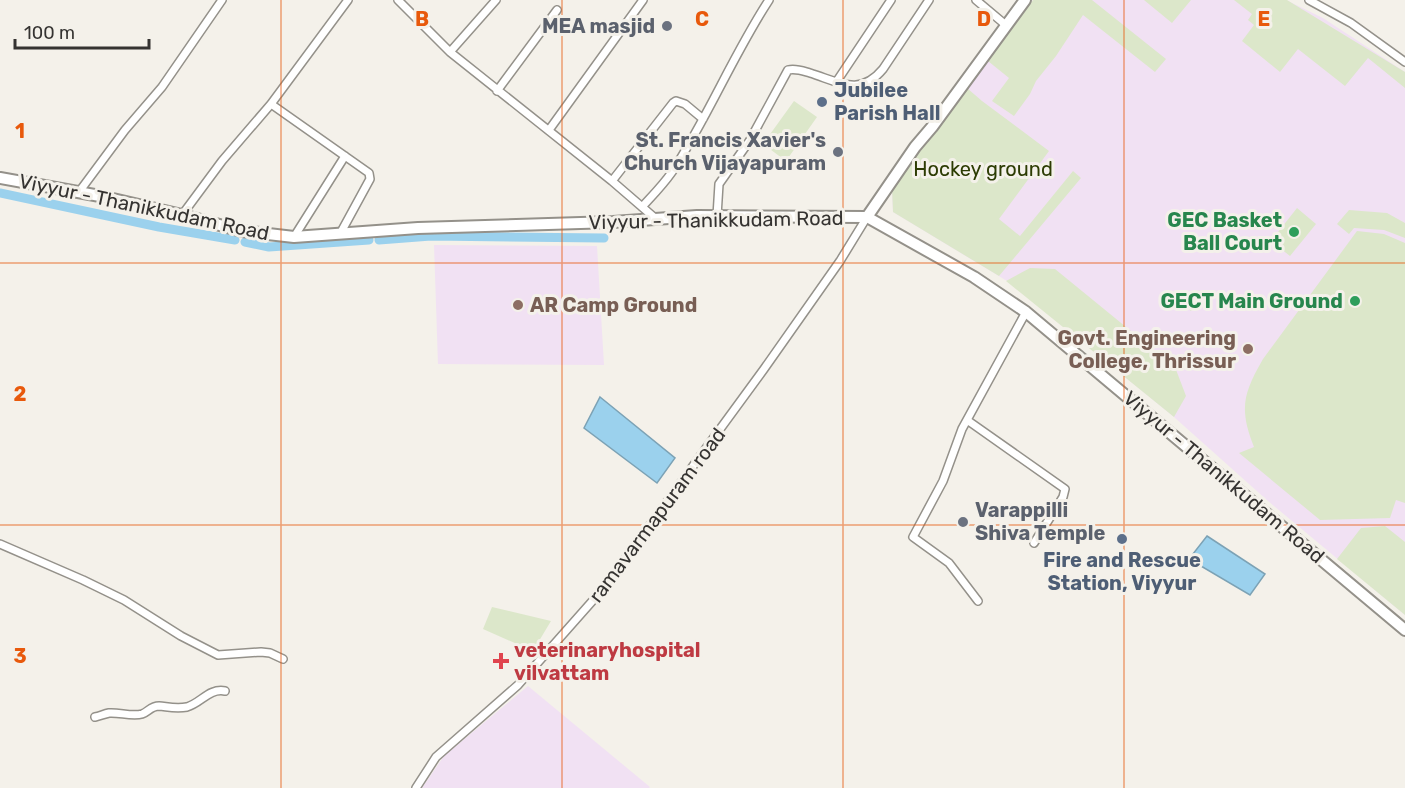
<svg xmlns="http://www.w3.org/2000/svg" width="1405" height="788" viewBox="0 0 1405 788" font-family="Rubik,sans-serif">
<rect width="100%" height="100%" fill="#f4f1ea"/>
<path fill="#f1e1f3" d="M1033,0H1286L1323,18L1405,72V615L1268,501L1174,417L1007,281L893,212L892,189Z
M434,245L597,246L604,365L438,364Z
M528,686L650,787L649,788H422L444,756Z"/>
<path fill="#dce7ca" d="M1033,0H1092L1166,59L1155,72L1083,15L1056,56L1036,81L1030,94L1014,116L992,101L1009,78L988,61Z
M1144,0H1191L1172,23Z
M1234,0H1287L1405,72V88L1368,58L1345,86L1298,49L1280,72L1242,41L1254,25L1248,20L1252,14Z
M967,88L982,101L1049,151L999,219L1020,236L1073,171L1081,178L999,276L893,212L892,189Z
M794,101L817,117L786,161L763,144Z
M1297,208L1316,224L1290,256L1271,241Z
M1349,210L1387,213L1405,223V238L1384,230L1354,228L1349,234L1337,224Z
M1357,231L1384,234L1405,243V503L1396,500L1390,518L1320,520L1239,453L1254,447C1239,409 1243,394 1263,359Z
M1030,268L1055,269L1175,367L1186,396L1174,417L1006,281Z
M1177,290L1196,305L1191,311L1173,297Z
M1385,526L1405,542V615L1337,559L1361,528Z
M492,607L551,621L533,651L483,629Z"/>
<path fill="#9bd1ed" stroke="#7ca2b5" stroke-width="1.5" d="M600,397L675,458L657,483L584,428Z
M1207,536L1265,574L1250,595L1189,559Z"/>
<g fill="none" stroke-linecap="round" stroke-linejoin="round">
<path stroke="#9bd1ed" stroke-width="9" d="M0,193L159,227L235,240
M379,240L431,236L604,238
M245,242L269,247L369,240"/>
<g stroke="#94918a" stroke-width="10">
<path id="street" d="M398,0L450,52L612,181L656,219
M976,0L1007,26
M1309,0L1351,23L1405,62
M450,52L496,0
M837,81L891,0
M497,91L557,10
M271,104L369,173L370,179L340,234
M549,130L643,0
M612,181L673,103L676,101L685,104L703,119
M79,192L125,130L162,87L222,0
M642,207C652,196 663,185 672,172C708,117 733,55 769,0
M182,215L222,161L271,104L348,0
M717,216L719,184L750,140L788,70C796,68 803,71 810,73C839,82 860,97 883,69L929,0
M294,237L345,156
M967,420L1065,489L1063,497L1034,543
M0,544L83,580L124,600L181,636L218,655L261,652L270,653L283,659
M978,601L949,563L913,537L943,481L962,429L1026,312
M95,717C100,716 104,714 109,713C119,712 132,717 142,714C148,712 151,706 159,706C169,707 176,709 187,707C201,703 209,688 225,691
M416,788L436,757L518,685L603,589L764,369L840,261L867,217"/>
</g>
<g stroke="#94918a" stroke-width="14">
<path id="secondary" d="M0,178L100,196L182,215L242,231L294,237L418,228L613,222L697,216L867,217L974,277L1026,312L1405,630
M867,217L915,147L932,127L1025,0"/>
</g>
<use href="#street" stroke="#fff" stroke-width="7"/>
<use href="#secondary" stroke="#fff" stroke-width="10"/>
</g>
<path fill="none" stroke="#e8590c" stroke-width="1.5" stroke-opacity="0.55" d="M281,0V788M562,0V788M843,0V788M1124,0V788M0,263H1405M0,525H1405"/>
<g fill="#6b7280" stroke="#f4f1ea" stroke-width="2">
<circle cx="667" cy="26" r="6"/>
<circle cx="838" cy="152" r="6"/>
<circle cx="963" cy="522" r="6"/>
</g>
<g fill="#5c6f8a" stroke="#f4f1ea" stroke-width="2">
<circle cx="822" cy="102" r="6"/>
<circle cx="1122" cy="539" r="6"/>
</g>
<g fill="#2e9e5b" stroke="#f4f1ea" stroke-width="2">
<circle cx="1294" cy="232" r="6"/>
<circle cx="1355" cy="301" r="6"/>
</g>
<g fill="#8d6e63" stroke="#f4f1ea" stroke-width="2">
<circle cx="518" cy="305" r="6"/>
<circle cx="1248" cy="349" r="6"/>
</g>
<path fill="#e0444e" stroke="#f4f1ea" stroke-width="2" d="M498 652h6v6h6v6h-6v6h-6v-6h-6v-6h6z"/>
<g text-anchor="middle" stroke-width="6" stroke-linejoin="round" paint-order="stroke">
<g font-size="20" font-weight="bold" fill="#5b616d" stroke="#f4f1ea" text-anchor="end">
<text x="655" y="33">MEA masjid</text>
<text x="826" y="147">St. Francis Xavier's<tspan x="826" dy="23">Church Vijayapuram</tspan></text>
<text x="975" y="517" text-anchor="start">Varappilli<tspan x="975" dy="23">Shiva Temple</tspan></text>
</g>
<g font-size="20" font-weight="bold" fill="#4e5e75" stroke="#f4f1ea" text-anchor="start">
<text x="834" y="97">Jubilee<tspan x="834" dy="23">Parish Hall</tspan></text>
<text x="1122" y="567" text-anchor="middle">Fire and Rescue<tspan x="1122" dy="23">Station, Viyyur</tspan></text>
</g>
<g font-size="20" fill="#2d3c04" stroke="#f4f1ea">
<text x="983" y="176">Hockey ground</text>
</g>
<g font-size="20" fill="#353331" stroke="#f4f1ea">
<text transform="translate(144 207) rotate(12)" y="7">Viyyur - Thanikkudam Road</text>
<text transform="translate(716 220) rotate(-1)" y="7">Viyyur - Thanikkudam Road</text>
<text transform="translate(1224 477) rotate(40)" y="7">Viyyur - Thanikkudam Road</text>
<text transform="translate(657 515) rotate(-53)" y="7">ramavarmapuram road</text>
</g>
<g font-size="20" font-weight="bold" fill="#27864d" stroke="#f4f1ea" text-anchor="end">
<text x="1282" y="227">GEC Basket<tspan x="1282" dy="23">Ball Court</tspan></text>
<text x="1343" y="308">GECT Main Ground</text>
</g>
<g font-size="20" font-weight="bold" fill="#785e54" stroke="#f4f1ea" text-anchor="start">
<text x="530" y="312">AR Camp Ground</text>
<text x="1236" y="345" text-anchor="end">Govt. Engineering<tspan x="1236" dy="23">College, Thrissur</tspan></text>
</g>
<g font-size="20" font-weight="bold" fill="#be3a42" stroke="#f4f1ea" text-anchor="start">
<text x="514" y="657">veterinaryhospital<tspan x="514" dy="23">vilvattam</tspan></text>
</g>
</g>
<g font-size="20" text-anchor="middle" font-weight="bold" fill="#e8590c" stroke="#f4f1ea" stroke-width="6" stroke-linejoin="round" paint-order="stroke">
<text x="422" y="26">B</text>
<text x="702" y="26">C</text>
<text x="984" y="26">D</text>
<text x="1264" y="26">E</text>
<text x="20" y="138">1</text>
<text x="20" y="401">2</text>
<text x="20" y="663">3</text>
</g>
<path d="M15 39v9h134v-9" fill="none" stroke="#353331" stroke-width="3"/>
<text x="24" y="39" font-size="18" fill="#353331" stroke="#f4f1ea" stroke-width="4.5" paint-order="stroke">100 m</text>
</svg>
